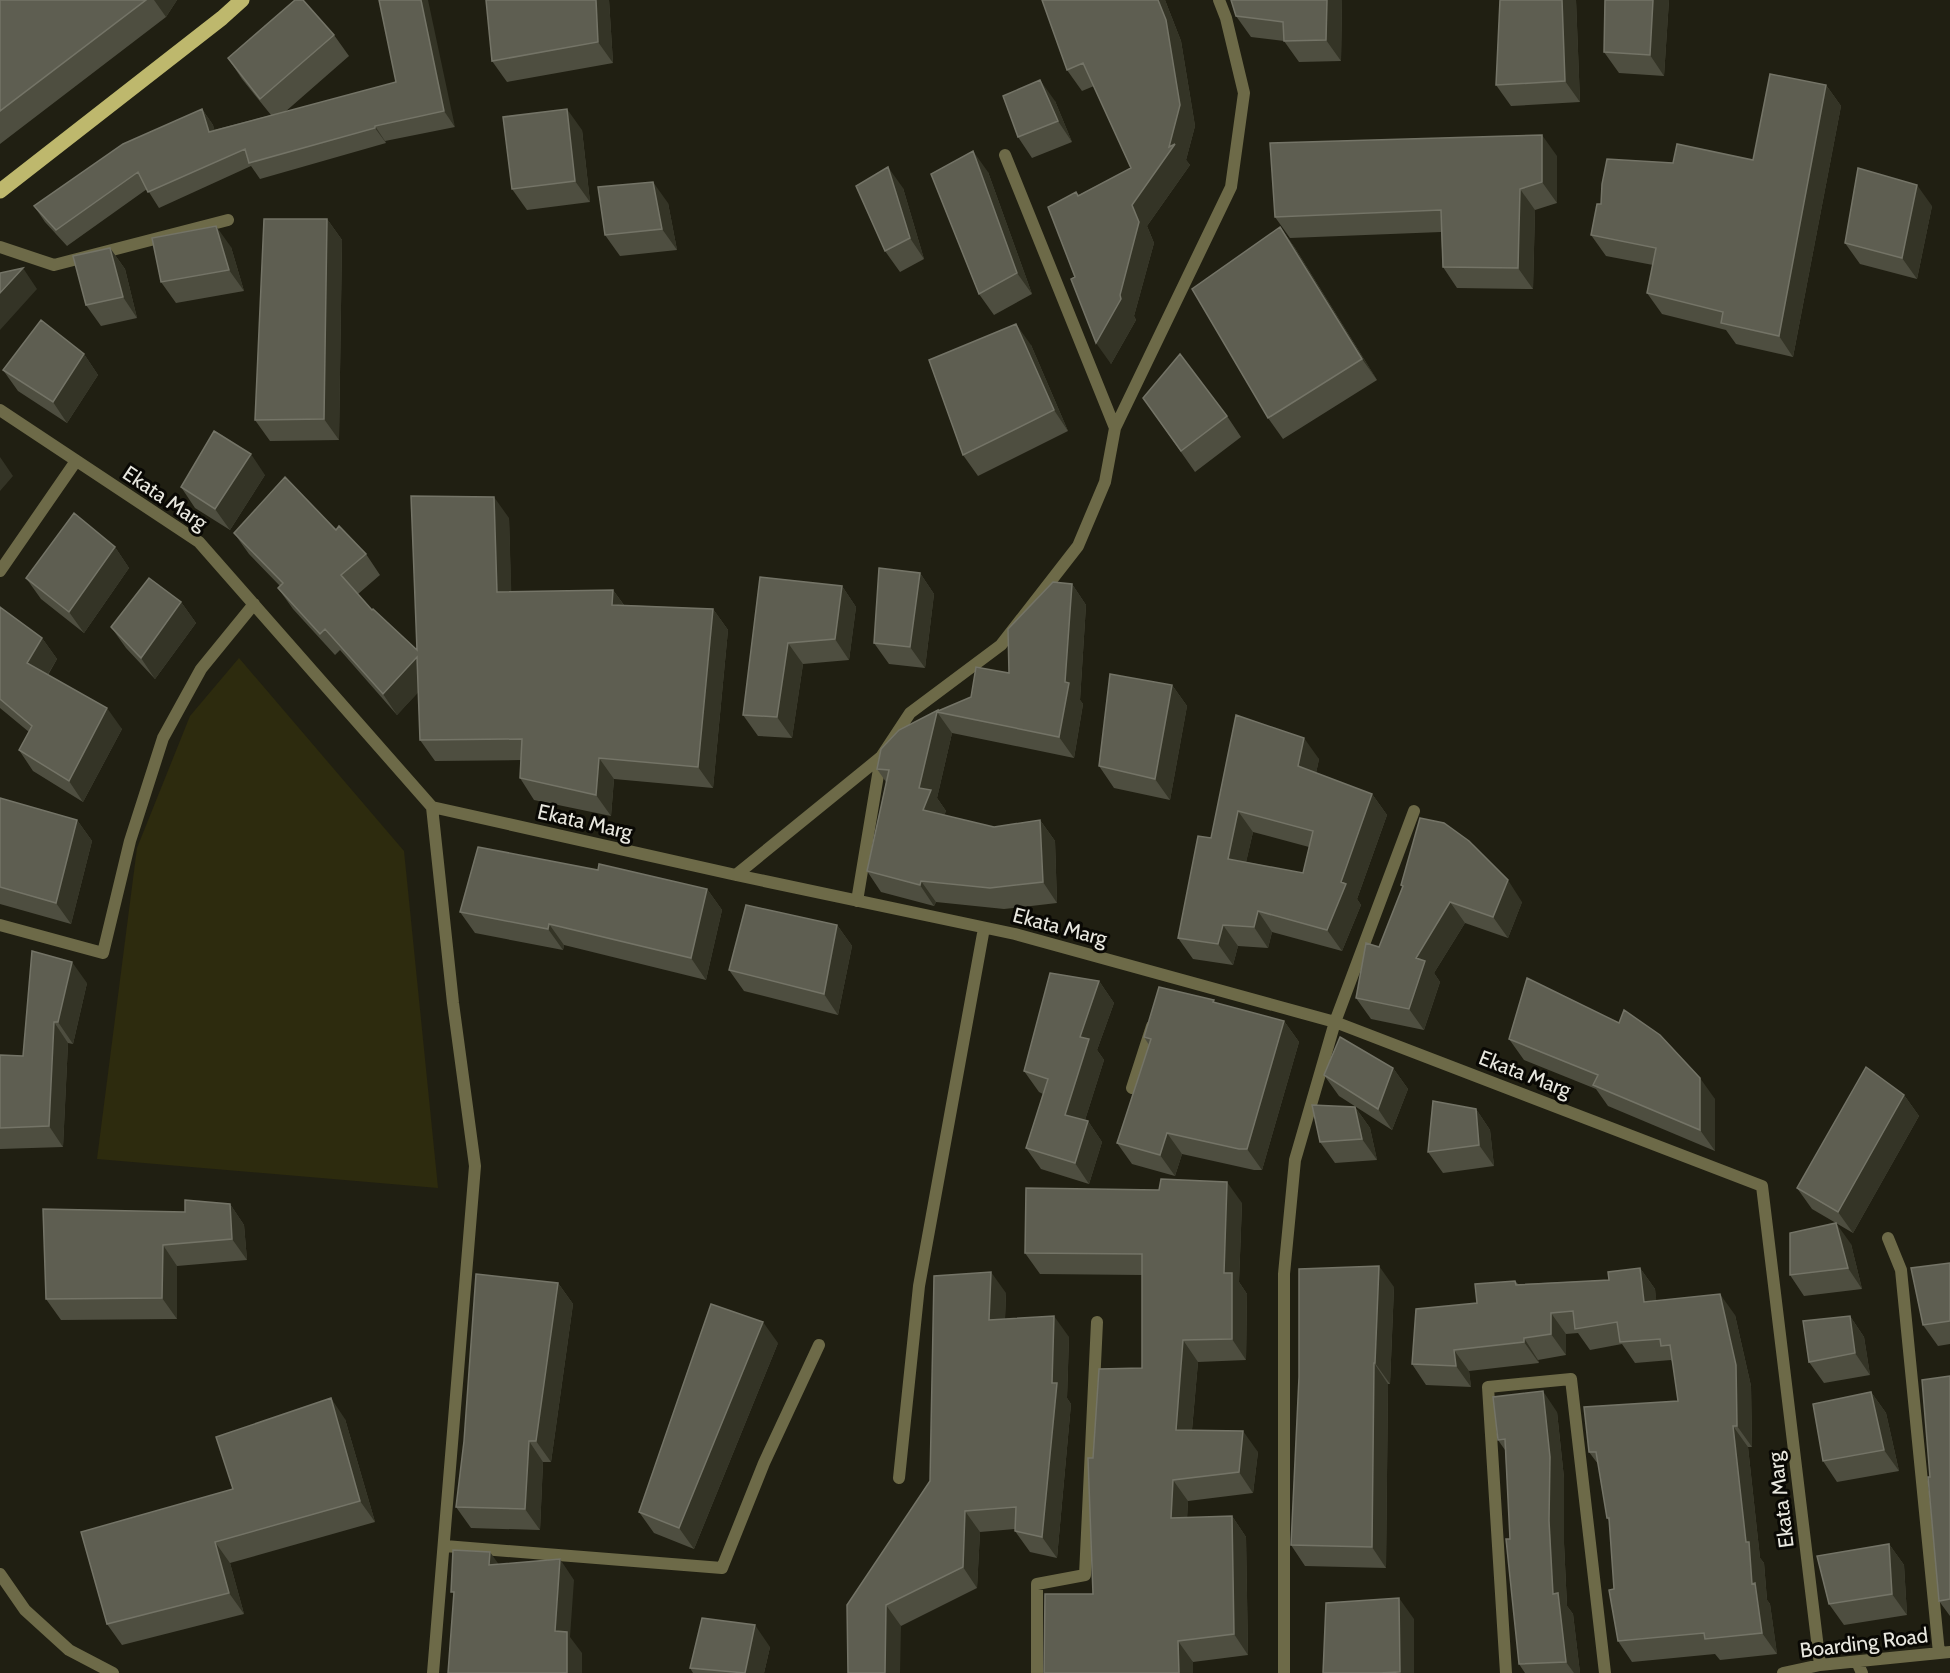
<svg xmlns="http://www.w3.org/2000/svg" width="1950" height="1673" viewBox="0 0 1950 1673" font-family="Cabin,sans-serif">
<rect width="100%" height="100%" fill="#201f12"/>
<path fill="#2d2b0e" d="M239,658L404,851L438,1188L97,1159L137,848L190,716Z"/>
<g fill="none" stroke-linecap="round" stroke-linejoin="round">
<path stroke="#6d6a48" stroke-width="12" d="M1005,155L1115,428
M0,247L54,265L228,220
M0,410L199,542L432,807L736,875L1015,934L1335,1022L1762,1186L1820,1665
M0,571L76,461
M432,807L453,1003L475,1166L433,1673
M736,875L881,757L910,713L1001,645L1078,546L1105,482L1115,428L1231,187L1244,93L1226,18L1219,0
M857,901L881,757
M0,925L103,953L130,841L163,738L201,669L254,604
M1132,1088L1152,1026
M1888,1238L1901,1270L1939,1653
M899,1478L919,1286L984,928
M445,1546L722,1568L764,1463L819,1345
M0,1574L25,1610L69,1650L113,1673
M1857,1662L1862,1673
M1037,1673V1584L1085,1575L1097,1322
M1284,1673V1274L1295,1160L1335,1022L1414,811
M1506,1673L1488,1387L1571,1379L1605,1673
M1783,1673L1820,1665L1950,1652"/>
<path stroke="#beb86d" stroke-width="15" d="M0,191L222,18L242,0"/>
</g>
<path fill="#4e4e40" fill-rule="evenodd" d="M0,0H177L166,17L0,144Z
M379,0L455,127L385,141L386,143L260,179L251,166L159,208L147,189L67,246L45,222L34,206L202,109L213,125L214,130L271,115L242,79L228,58L334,35L349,56L285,112L396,82Z
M486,0H609L613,63L507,82L492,61Z
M1042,0H1165L1181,41L1195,126L1186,160L1190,165L1147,226L1154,243L1134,316L1136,320L1111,364L1075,277L1076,192L1079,195L1131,168L1094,86L1082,91L1067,70Z
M1231,0H1342L1341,61L1299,62L1284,41L1251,37L1236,16Z
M1500,0H1576L1580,102L1511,106L1496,85Z
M1605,0H1669L1664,76L1619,73L1604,52Z
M1826,85L1841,106L1793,357L1736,344L1726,330L1662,314L1647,293L1653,265L1606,256L1591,235L1601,204L1673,163L1753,160Z
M1055,101L1072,142L1032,158L1018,137Z
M582,130L590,202L527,210L512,189Z
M1557,156V203L1535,210L1533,289L1457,288L1443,267L1441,232L1290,238L1275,217Z
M988,172L1032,294L994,315L979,294Z
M903,188L924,259L900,272L885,251Z
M668,203L677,250L620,256L605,235Z
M1932,206L1917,279L1860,264L1845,243Z
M327,219L342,240L339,440L270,441L255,420Z
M1280,227L1295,248L1377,380L1283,439L1268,418Z
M231,247L244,291L176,303L161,282Z
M110,248L125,269L137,318L101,326L86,305Z
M1031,345L1068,431L978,476L963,455Z
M84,354L98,375L67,423L18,391L3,370Z
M1143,398L1227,416L1241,437L1195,472Z
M265,475L230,530L195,508L181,487Z
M509,518L511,592L613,590L624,605L713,609L728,630L713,788L614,779L611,816L534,800L520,778L521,760L435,761L420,740L418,692L397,715L340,650L335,655L293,609L278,588L280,586L249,554L234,533L336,530L366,554L380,575L358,594L372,610L417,650Z
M115,547L129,568L84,633L41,599L26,578Z
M920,573L934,594L925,668L889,664L874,643Z
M760,577L842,586L856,607L849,660L803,664L792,738L758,736L743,715Z
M1072,584L1086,605L1080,700L1083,704L1074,758L952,733L937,798L946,811L944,815L994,827L1040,820L1055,841L1057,903L1004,909L936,902L934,906L881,892L867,871L886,782L877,769L938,710L939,711L971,697L1009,673Z
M181,602L196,623L155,679L126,648L111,627Z
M0,607L42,638L57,659L48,675L122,729L83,802L33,771L19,750L29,732L0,708Z
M1172,685L1187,706L1170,800L1114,788L1099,766Z
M1236,715L1319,759L1316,773L1372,794L1387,815L1357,899L1361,905L1342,951L1272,932L1268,948L1238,946L1233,965L1193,959L1178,938L1211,838ZM1253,832L1309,847L1303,873L1246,862Z
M0,798L77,820L92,841L71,924L0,904Z
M598,870L707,889L722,910L706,980L564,945L563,950L475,933L460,912Z
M1401,885L1522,902L1508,938L1465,923L1434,973L1440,982L1424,1030L1371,1019L1356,998L1379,947L1403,888Z
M837,925L852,946L838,1015L744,991L729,970Z
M1099,981L1114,1003L1097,1050L1104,1060L1085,1120L1088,1121L1102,1142L1089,1184L1041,1169L1026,1148L1043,1094L1039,1092L1024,1071Z
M87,983L73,1044L68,1043L63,1147L0,1149V1055L23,1056Z
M1215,1003L1284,1021L1299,1042L1262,1170H1254L1182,1154L1175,1176L1132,1164L1117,1143L1149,1045L1144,1037Z
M1509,1039L1715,1099V1151L1608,1106L1596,1089L1524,1060Z
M1393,1068L1408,1089L1392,1130L1339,1096L1324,1075Z
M1904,1095L1919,1116L1853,1233L1812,1209L1797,1188Z
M1355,1107L1370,1128L1377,1160L1335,1163L1320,1142Z
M1476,1109L1490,1130L1494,1166L1443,1173L1428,1152Z
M1242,1203L1239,1282L1247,1294L1246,1360L1198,1362L1192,1430L1258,1452L1253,1493L1188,1501L1187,1518L1232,1516L1246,1537L1248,1655L1193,1662L1093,1594V1458L1142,1368V1275L1040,1274L1025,1253Z
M230,1204L244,1225L247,1260L177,1266V1319L61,1320L46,1299L185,1212Z
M1851,1244L1862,1289L1804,1296L1790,1275Z
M1950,1263V1344L1938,1346L1923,1325Z
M1640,1268L1655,1289L1656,1301L1735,1315L1751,1386L1752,1447H1748L1760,1558L1764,1563L1767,1600L1770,1604L1777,1654L1720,1660L1715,1654L1632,1662L1618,1641L1610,1522L1607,1518L1598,1464L1589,1452L1678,1401L1673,1362L1671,1360L1635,1363L1622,1344L1590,1350L1578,1333L1566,1334V1355L1538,1360L1539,1363L1469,1371L1471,1387L1426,1385L1412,1364L1477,1303L1515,1281L1518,1284L1609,1280Z
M558,1283L573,1304L551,1462H543L540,1530L471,1528L456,1507Z
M1394,1287L1390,1384H1388L1386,1568L1305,1566L1291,1545Z
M1006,1293L1005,1319L1069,1337L1067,1398L1071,1404L1057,1558L1030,1552L1015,1531V1529L980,1532L977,1588L901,1626L847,1605L930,1481Z
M1850,1316L1864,1337L1870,1375L1824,1383L1809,1362Z
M778,1343L694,1549L654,1533L639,1512Z
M1950,1376V1616L1939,1601L1930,1477Z
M1871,1392L1886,1413L1899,1471L1837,1482L1823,1461Z
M1557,1412L1564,1478V1543L1567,1606L1573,1614L1580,1673H1525L1519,1664L1505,1450L1498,1440Z
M345,1419L375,1522L230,1563L244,1614L122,1645L107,1624Z
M1889,1544L1904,1565L1907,1615L1844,1625L1829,1604Z
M770,1647L764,1673H693L690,1668Z"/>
<path fill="#343426" d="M154,0H177L166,17Z
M421,0H428L455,127L444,111Z
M596,0H609L613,63L598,42Z
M1158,0H1165L1181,41L1195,126L1186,160L1190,165L1147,226L1154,243L1134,316L1136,320L1111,364L1096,343L1120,295L1132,205L1169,147Z
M1327,0H1342L1341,61L1326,40Z
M1562,0H1576L1580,102L1565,81Z
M1653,0H1669L1664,76L1650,55Z
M1040,80L1055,101L1072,142L1058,121Z
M1826,85L1841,106L1793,357L1779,336Z
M202,109L213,125L220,147L209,132Z
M567,109L582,130L590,202L575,181Z
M375,126L385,141L386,143L375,128Z
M1542,135L1557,156V203L1542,182Z
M973,151L988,172L1032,294L1017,273Z
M888,167L903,188L924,259L910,238Z
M653,182L668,203L677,250L662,229Z
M1917,185L1932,206L1917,279L1902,258Z
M1520,189L1535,210L1533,289L1518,268Z
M327,219L342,240L339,440L324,419Z
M216,226L231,247L244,291L229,270Z
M1280,227L1295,248L1377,380L1362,359Z
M110,248L125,269L137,318L123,297Z
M23,268L37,289L0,330V293Z
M1016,324L1031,345L1068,431L1054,410Z
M84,354L98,375L67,423L53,402Z
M251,454L265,475L230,530L215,509Z
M0,457L13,476L0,491Z
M494,497L509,518L512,613L497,592Z
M115,547L129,568L84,633L69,612Z
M920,573L934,594L925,668L910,647Z
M1072,584L1086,605L1080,700L1083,704L1074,758L1059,737L1065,682Z
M842,586L856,607L849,660L835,639Z
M613,590L628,611L612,605Z
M181,602L196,623L155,679L141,658Z
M713,609L728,630L713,788L698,767Z
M42,638L57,659L42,684L27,663Z
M788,643L803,664L792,738L777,717Z
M417,657L432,678L397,715L383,694Z
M1172,685L1187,706L1170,800L1155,779Z
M107,708L122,729L83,802L69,781Z
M937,712L952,733L937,798L946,811L938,831L923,810L919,788Z
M1304,738L1319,759L1313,788L1298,766Z
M599,758L614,779L611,816L596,795Z
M1372,794L1387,815L1357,899L1361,905L1342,951L1327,930L1341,882Z
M1238,811L1253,832L1242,880L1228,859Z
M77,820L92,841L71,924L56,903Z
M1040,820L1055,841L1057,903L1043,882Z
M1508,880L1522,902L1508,938L1493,917Z
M921,881L936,902L934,906L920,885Z
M707,889L722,910L706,980L691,958Z
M1450,902L1465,923L1434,973L1440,982L1424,1030L1409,1009L1416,958Z
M1258,911L1272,932L1268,948L1254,927Z
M549,924L564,945L563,950L548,929Z
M837,925L852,946L838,1015L824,994Z
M1223,925L1238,946L1233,965L1218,944Z
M72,962L87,983L73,1044L58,1022Z
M1099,981L1114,1003L1097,1050L1104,1060L1080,1136L1065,1115L1080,1037Z
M1284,1021L1299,1042L1262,1170L1247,1149Z
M54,1022L68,1043L63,1147L49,1126Z
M1393,1068L1408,1089L1392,1130L1378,1109Z
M1700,1078L1715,1099V1151L1700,1130Z
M1904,1095L1919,1116L1853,1233L1838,1212Z
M1355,1107L1370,1128L1377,1160L1362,1139Z
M1476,1109L1490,1130L1494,1166L1479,1145Z
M1088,1121L1102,1142L1089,1184L1075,1163Z
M1167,1133L1182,1154L1175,1176L1160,1155Z
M1227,1182L1242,1203L1239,1282L1247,1294L1246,1360L1232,1339L1224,1273Z
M230,1204L244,1225L247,1260L232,1239Z
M1836,1223L1851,1244L1862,1289L1848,1268Z
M163,1245L177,1266V1319L162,1298Z
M1379,1266L1394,1287L1390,1384L1375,1363Z
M1640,1268L1655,1289L1659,1323L1644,1302Z
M991,1272L1006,1293L1004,1342L989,1320Z
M558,1283L573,1304L551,1462L536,1441Z
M1720,1294L1735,1315L1751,1386L1752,1447L1737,1426Z
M1551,1313L1566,1334V1355L1551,1334Z
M1054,1316L1069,1337L1067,1398L1071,1404L1057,1558L1042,1537L1052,1383Z
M1850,1316L1864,1337L1870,1375L1855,1353Z
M763,1322L778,1343L694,1549L679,1528Z
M1524,1338L1538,1360L1539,1363L1524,1342Z
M1183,1340L1198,1362L1190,1451L1176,1430Z
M1454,1350L1469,1371L1471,1387L1456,1366Z
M1374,1363L1388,1384L1386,1568L1372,1547Z
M1543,1391L1557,1412L1564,1478V1543L1567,1606L1573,1614L1580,1673H1574L1566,1662L1553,1594Z
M1871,1392L1886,1413L1899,1471L1884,1450Z
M331,1398L345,1419L375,1522L360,1501Z
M1733,1426L1748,1447L1760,1558L1764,1563L1767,1600L1770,1604L1777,1654L1762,1633L1752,1584L1746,1542Z
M1243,1431L1258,1452L1253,1493L1239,1472Z
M529,1441L543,1462L540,1530L525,1509Z
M1173,1480L1188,1501L1186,1540L1171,1518Z
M965,1511L980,1532L977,1588L963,1567Z
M1232,1516L1246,1537L1248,1655L1234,1634Z
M215,1542L230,1563L244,1614L229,1593Z
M1889,1544L1904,1565L1907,1615L1892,1594Z
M490,1552L505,1573L489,1565Z
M560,1559L574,1580L570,1637L582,1653V1673H567L555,1631Z
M1399,1598L1414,1619V1673H1401L1400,1672Z
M886,1605L901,1626L900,1673H885Z
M755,1625L770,1647L764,1673H745Z
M1178,1641L1193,1662V1673H1179Z"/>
<path fill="#5e5e51" stroke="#747467" stroke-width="1.5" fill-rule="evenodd" d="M0,0H146L0,111Z
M295,0H303L334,35L260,99L228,58Z
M379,0H421L444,111L375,126V128L249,163L245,149L148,192L138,172L56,230L34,206L123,144L202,109L209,132L396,82Z
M486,0H596L598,42L492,61Z
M1042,0H1158L1166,20L1180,105L1169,147L1175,144L1132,205L1139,222L1120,295L1121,299L1096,343L1071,279L1075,277L1048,207L1076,192L1078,196L1131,168L1083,63L1067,70Z
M1231,0H1327L1326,40L1284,41L1283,22L1236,16Z
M1500,0H1562L1565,81L1496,85Z
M1605,0H1653L1650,55L1604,52Z
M1770,74L1826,85L1779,336L1721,323L1723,312L1647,293L1656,248L1591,235L1597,204H1601L1602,184L1607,159L1673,163L1677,144L1753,160Z
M1040,80L1058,121L1018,137L1003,96Z
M567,109L575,181L512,189L503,117Z
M1542,135V182L1520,189L1518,268L1443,267L1441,210L1275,217L1270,143Z
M973,151L1017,273L979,294L931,174Z
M888,167L910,238L885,251L856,186Z
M1858,168L1917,185L1902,258L1845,243Z
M653,182L662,229L605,235L598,187Z
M264,219H327L324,419L255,420Z
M216,226L229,270L161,282L152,238Z
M1280,227L1362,359L1268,418L1192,289Z
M110,248L123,297L86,305L73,256Z
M23,268L0,293V273Z
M41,320L84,354L53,402L3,370Z
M1016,324L1054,410L963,455L929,360Z
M1180,354L1227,416L1181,451L1143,398Z
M214,431L251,454L215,509L181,487Z
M285,477L336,530L339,526L366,554L341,575L372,610L373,609L417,650L411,496L494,497L497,592L613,590L612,605L713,609L698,767L599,758L596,795L520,778L522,739L420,740L417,657L383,694L325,629L320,634L278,588L283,583L234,533Z
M74,513L115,547L69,612L26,578Z
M879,568L920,573L910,647L874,643Z
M760,577L842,586L835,639L788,643L777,717L743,715Z
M149,578L181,602L141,658L111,627Z
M1053,582L1072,584L1065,682L1069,683L1059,737L937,712L919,788L931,790L923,810L994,827L1040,820L1043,882L990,888L921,881L920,885L867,871L889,770L877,769L881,749L899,730L938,710V711L971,697L976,667L1009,673L1008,629Z
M0,607L42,638L27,663L107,708L69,781L19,750L32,726L0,699Z
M1110,674L1172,685L1155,779L1099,766Z
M1236,715L1304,738L1298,766L1372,794L1341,882L1346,884L1327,930L1258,911L1254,927L1223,925L1218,944L1178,938L1198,836L1211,838ZM1238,811L1313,831L1303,873L1228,859Z
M0,798L77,820L56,903L0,887Z
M1420,818L1444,823L1469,841L1508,880L1493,917L1450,902L1416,958L1425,961L1409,1009L1356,998L1366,943L1379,947L1403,886L1401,885Z
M478,847L598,870L599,864L707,889L691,958L549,924L548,929L460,912Z
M746,905L837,925L824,994L729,970Z
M32,951L72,962L58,1022H54L49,1126L0,1128V1055L23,1056Z
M1050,973L1099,981L1080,1037L1089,1039L1065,1115L1088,1121L1075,1163L1026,1148L1048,1079L1024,1071Z
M1527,978L1619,1023L1624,1010L1660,1035L1700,1078V1130L1593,1085L1598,1075L1509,1039Z
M1159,987L1214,1000L1213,1002L1284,1021L1247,1149H1239L1167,1133L1160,1155L1117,1143L1151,1039L1144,1037Z
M1340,1037L1393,1068L1378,1109L1324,1075Z
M1866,1067L1904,1095L1838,1212L1797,1188Z
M1433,1101L1476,1109L1479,1145L1428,1152Z
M1312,1105L1355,1107L1362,1139L1320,1142Z
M1161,1179L1227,1182L1224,1273H1232V1339L1183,1340L1176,1430L1243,1431L1239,1472L1173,1480L1171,1518L1232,1516L1234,1634L1178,1641L1179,1673H1044L1045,1594H1093L1088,1458H1093L1099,1369L1142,1368V1254L1025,1253L1026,1188L1159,1190Z
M185,1200L230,1204L232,1239L163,1245L162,1298L46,1299L43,1209L185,1212Z
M1836,1223L1848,1268L1790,1275V1233Z
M1950,1263V1321L1923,1325L1911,1268Z
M1379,1266L1375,1363H1374L1372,1547L1291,1545L1299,1377V1269Z
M1640,1268L1644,1302L1720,1294L1736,1365L1737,1426H1733L1746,1542H1749L1752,1584L1755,1583L1762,1633L1705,1639L1704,1633L1618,1641L1609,1590L1614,1589L1609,1518H1607L1596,1452H1589L1584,1407L1678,1401L1670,1345L1661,1346L1660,1339L1620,1342L1617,1322L1575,1329L1573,1311L1551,1313V1334L1524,1338V1342L1454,1350L1456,1366L1412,1364L1416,1309L1477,1303L1475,1284L1515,1281L1516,1285L1609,1280L1608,1272Z
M991,1272L989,1320L1054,1316L1052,1383H1057L1042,1537L1015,1531L1016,1507L965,1511L963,1567L886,1605L885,1673H848L847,1605L930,1481L934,1276Z
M476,1274L558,1283L536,1441H529L525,1509L456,1507L464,1441Z
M711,1304L763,1322L679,1528L639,1512Z
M1850,1316L1855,1353L1809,1362L1803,1321Z
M1950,1376V1599L1939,1601L1928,1477H1930L1922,1380Z
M1543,1391L1550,1457L1549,1521L1553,1594L1558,1593L1566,1662L1519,1664L1506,1539H1510L1505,1439L1498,1440L1493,1397Z
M1871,1392L1884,1450L1823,1461L1813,1404Z
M331,1398L360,1501L215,1542L229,1593L107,1624L81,1532L233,1489L216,1437Z
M1889,1544L1892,1594L1829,1604L1817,1556Z
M453,1550L490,1552L489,1565L560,1559L555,1631L567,1632V1673H448L454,1592H451Z
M1399,1598L1400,1672L1379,1673H1323L1326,1603Z
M702,1618L755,1625L745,1673L690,1668Z"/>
<g text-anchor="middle" stroke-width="6" stroke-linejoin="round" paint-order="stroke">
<g font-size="21" fill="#e8e7df" stroke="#090804">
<text transform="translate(165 498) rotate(34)" y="7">Ekata Marg</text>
<text transform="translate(585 822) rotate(13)" y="7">Ekata Marg</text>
<text transform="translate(1060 927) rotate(15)" y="7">Ekata Marg</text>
<text transform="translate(1525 1074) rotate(21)" y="7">Ekata Marg</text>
<text transform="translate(1781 1500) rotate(-97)" y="7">Ekata Marg</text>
<text transform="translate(1864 1643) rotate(-7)" y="7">Boarding Road</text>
</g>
</g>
</svg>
